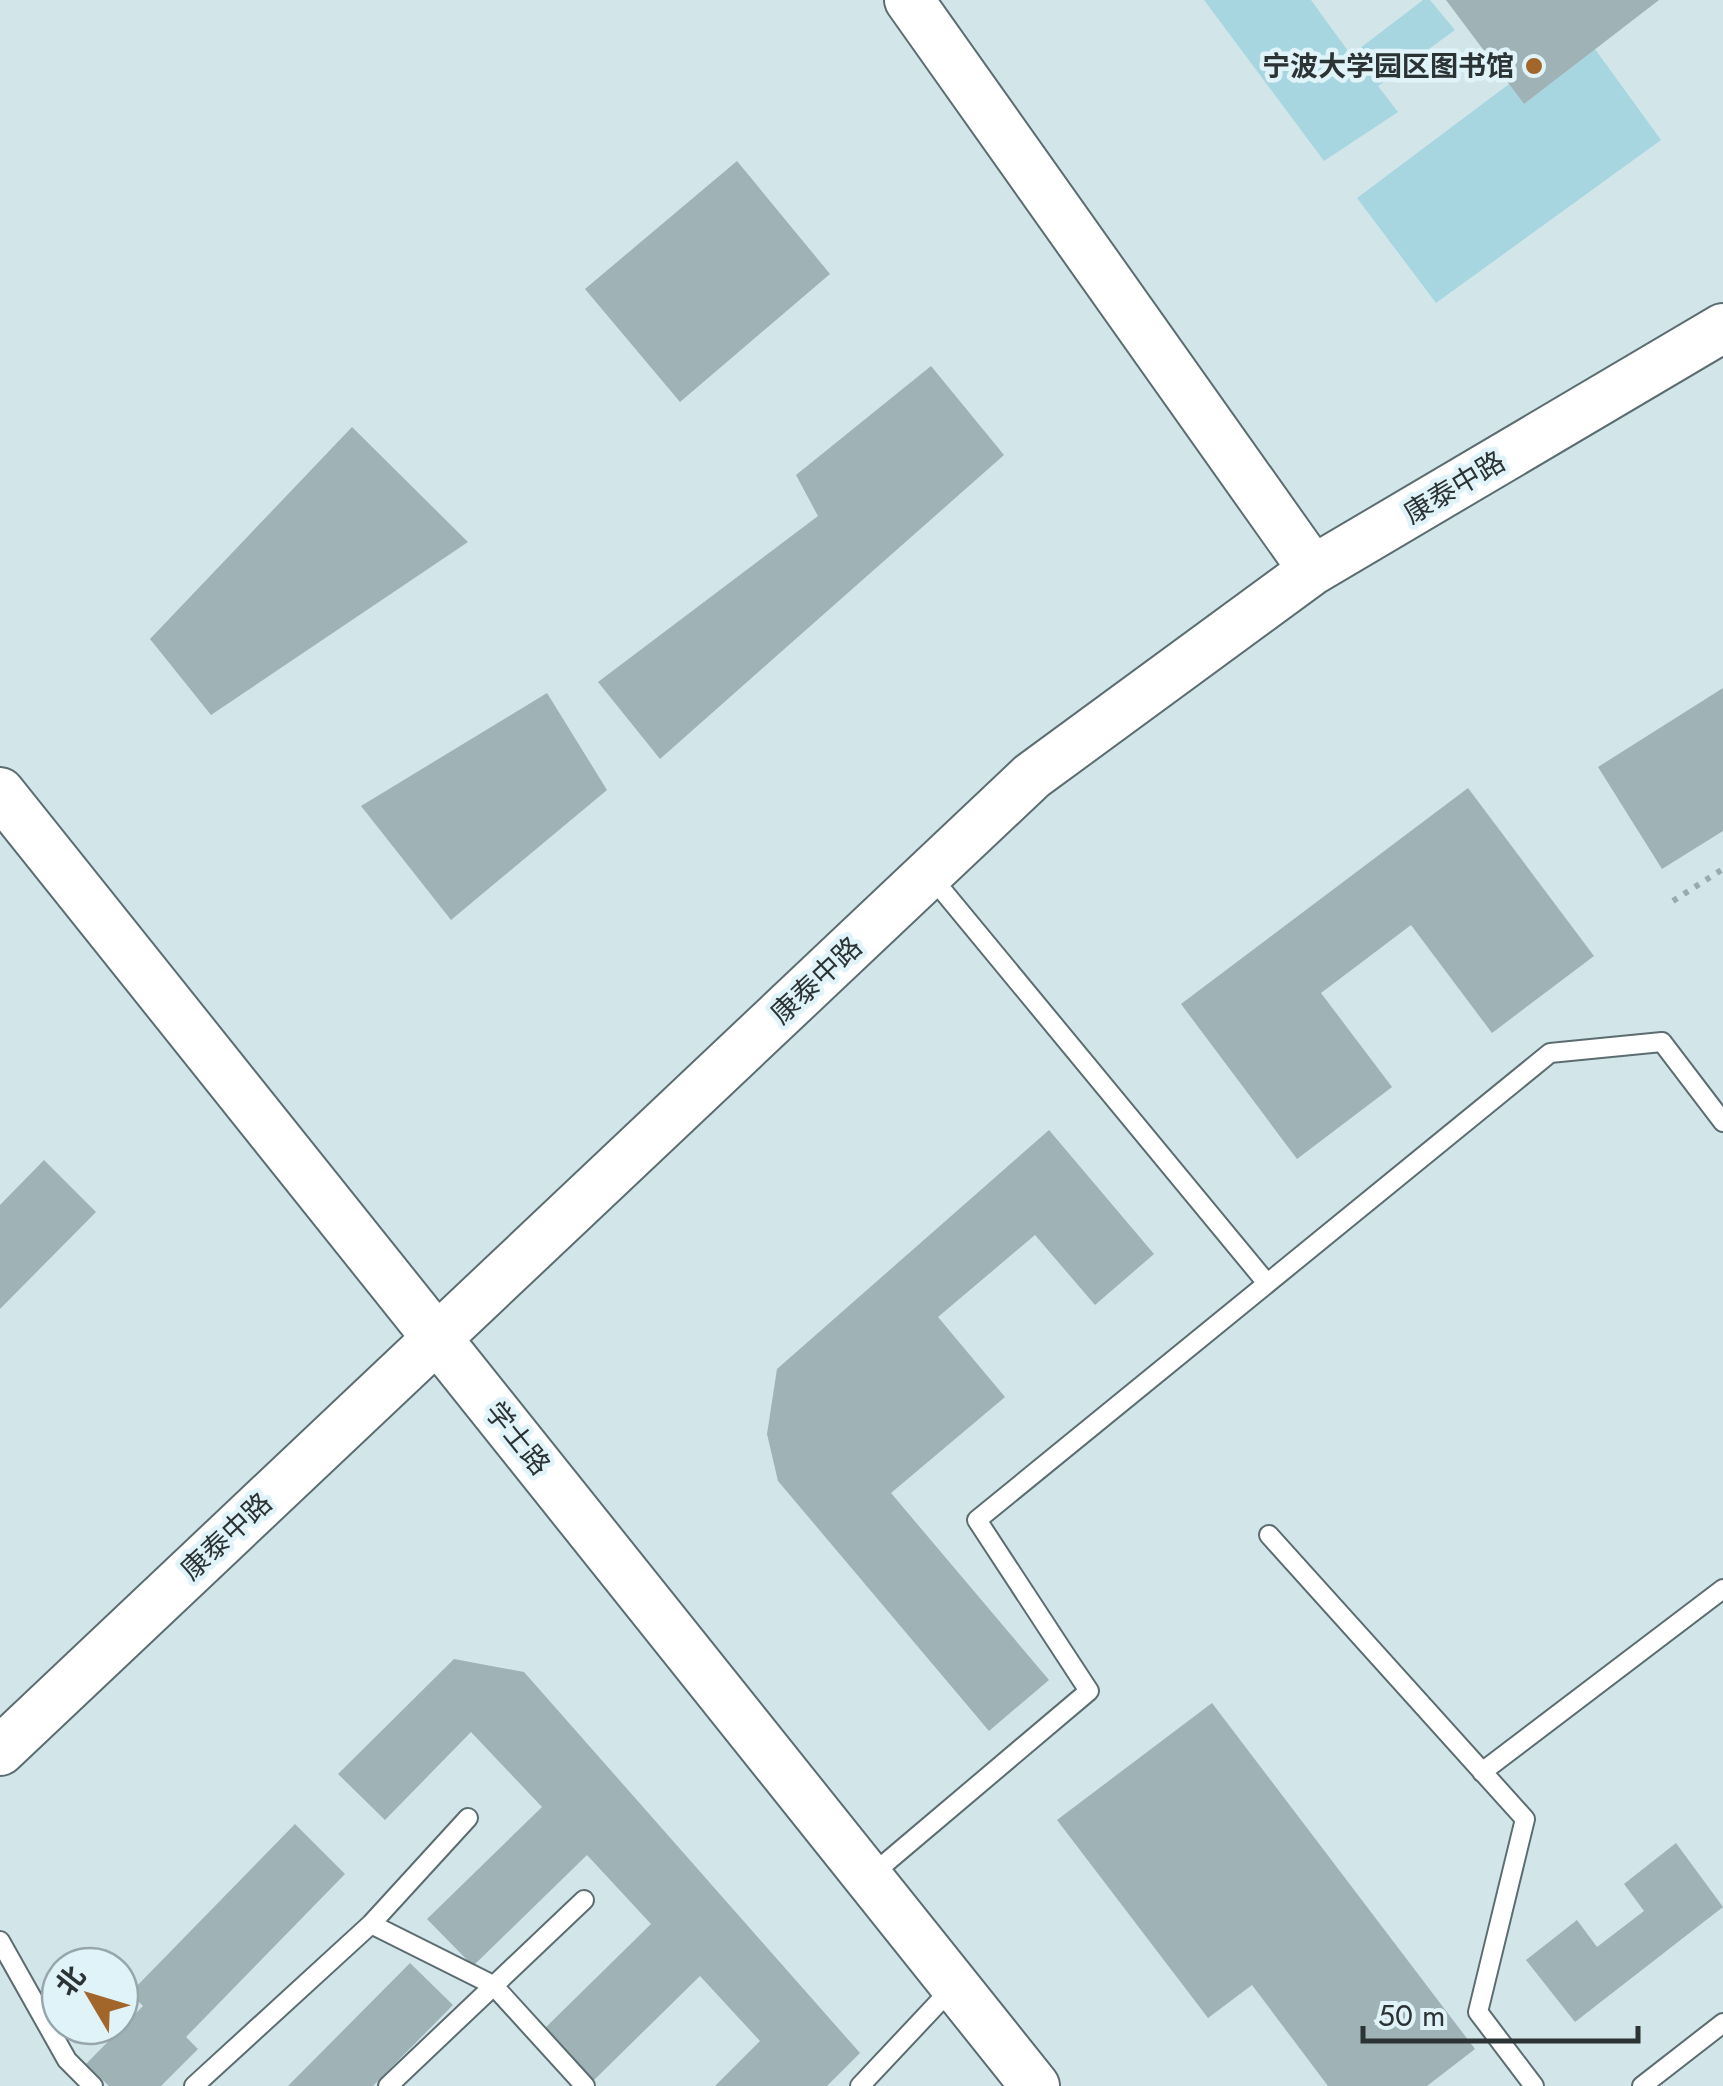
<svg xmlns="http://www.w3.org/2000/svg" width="1723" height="2086" viewBox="0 0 1723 2086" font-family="Jost,'Noto Sans SC',sans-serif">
<rect width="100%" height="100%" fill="#d2e6ea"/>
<path fill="#a8d6e0" d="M1204,0H1311L1351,55L1423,0H1430L1455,30L1378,86L1398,112L1324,161Z
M1595,49L1661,140L1436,303L1357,198L1509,84L1524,104Z"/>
<path fill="#9fb2b6" d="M1446,0H1659L1524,104Z
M737,161L830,274L680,402L585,289Z
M931,366L1004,455L660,759L598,682L818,516L796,475Z
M352,427L468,542L211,715L150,639Z
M1723,688V831L1662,869L1598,767Z
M547,693L607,790L451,920L361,806Z
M1468,788L1594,956L1492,1033L1411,925L1321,993L1392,1087L1297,1159L1181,1004Z
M1049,1130L1154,1254L1095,1305L1035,1235L938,1317L1005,1397L891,1493L1049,1680L989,1731L778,1481L767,1434L777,1369Z
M44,1160L96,1212L0,1309V1205Z
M454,1659L524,1672L860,2053L827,2086H715L760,2041L700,1976L592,2082L542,2031L651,1924L587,1855L473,1966L427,1919L542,1807L471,1732L385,1820L338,1774Z
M1212,1703L1475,2049L1427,2086H1328L1252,1985L1208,2018L1057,1820Z
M295,1824L345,1874L186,2037L198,2049L161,2086H109L86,2064L143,2006L130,1993Z
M1676,1843L1723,1907L1575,2022L1526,1960L1577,1920L1597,1947L1644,1911L1624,1884Z
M410,1963L453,2005L373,2086H288Z"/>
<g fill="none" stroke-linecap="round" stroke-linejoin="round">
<g stroke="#5b6d70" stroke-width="22">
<path id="lane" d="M929,874L1266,1282
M1269,1535L1525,1819L1478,2012L1534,2086
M1482,1772L1723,1589
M869,1877L1089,1691L977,1520L1550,1053L1662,1042L1723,1122
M371,1924L493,1985L585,2086
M0,1941L67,2060L93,2086
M194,2086L371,1924L468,1818
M388,2086L584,1900
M860,2086L954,1986
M1642,2086L1723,2023"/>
</g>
<g stroke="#5b6d70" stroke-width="52">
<path id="secondary" d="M909,0L1313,570
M0,792L1035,2086
M0,1751L1032,776L1313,570L1723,328"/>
</g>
<path stroke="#9baaae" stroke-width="6" stroke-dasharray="5 8" stroke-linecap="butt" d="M1673,901L1723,869"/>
<use href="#lane" stroke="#fff" stroke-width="18"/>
<use href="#secondary" stroke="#fff" stroke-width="48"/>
</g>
<circle fill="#a3662a" stroke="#dff3f8" stroke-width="4" cx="1534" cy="66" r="10"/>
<g text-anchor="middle" stroke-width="9" stroke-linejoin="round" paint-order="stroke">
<g font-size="28" font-weight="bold" fill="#2c3335" stroke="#dff3f8" text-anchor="end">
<text x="1514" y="76">宁波大学园区图书馆</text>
</g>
<g font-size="28" fill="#2c3335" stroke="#dff3f8">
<text transform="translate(1454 487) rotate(-31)" y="10">康泰中路</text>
<text transform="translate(816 980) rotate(-43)" y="10">康泰中路</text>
<text transform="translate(518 1438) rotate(51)" y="10">学士路</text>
<text transform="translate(226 1536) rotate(-43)" y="10">康泰中路</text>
</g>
</g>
<g transform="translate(90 1996) rotate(308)"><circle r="48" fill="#dff3f8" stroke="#97a6aa" stroke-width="2.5"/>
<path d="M0-8L18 38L0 25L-18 38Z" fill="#a3662a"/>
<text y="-15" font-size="28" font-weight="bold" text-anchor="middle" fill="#2c3335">北</text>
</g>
<path d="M1363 2026v15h275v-15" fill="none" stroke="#2c3335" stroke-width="5"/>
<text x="1378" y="2026" font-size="30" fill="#2c3335" stroke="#dff3f8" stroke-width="8" paint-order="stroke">50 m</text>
</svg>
